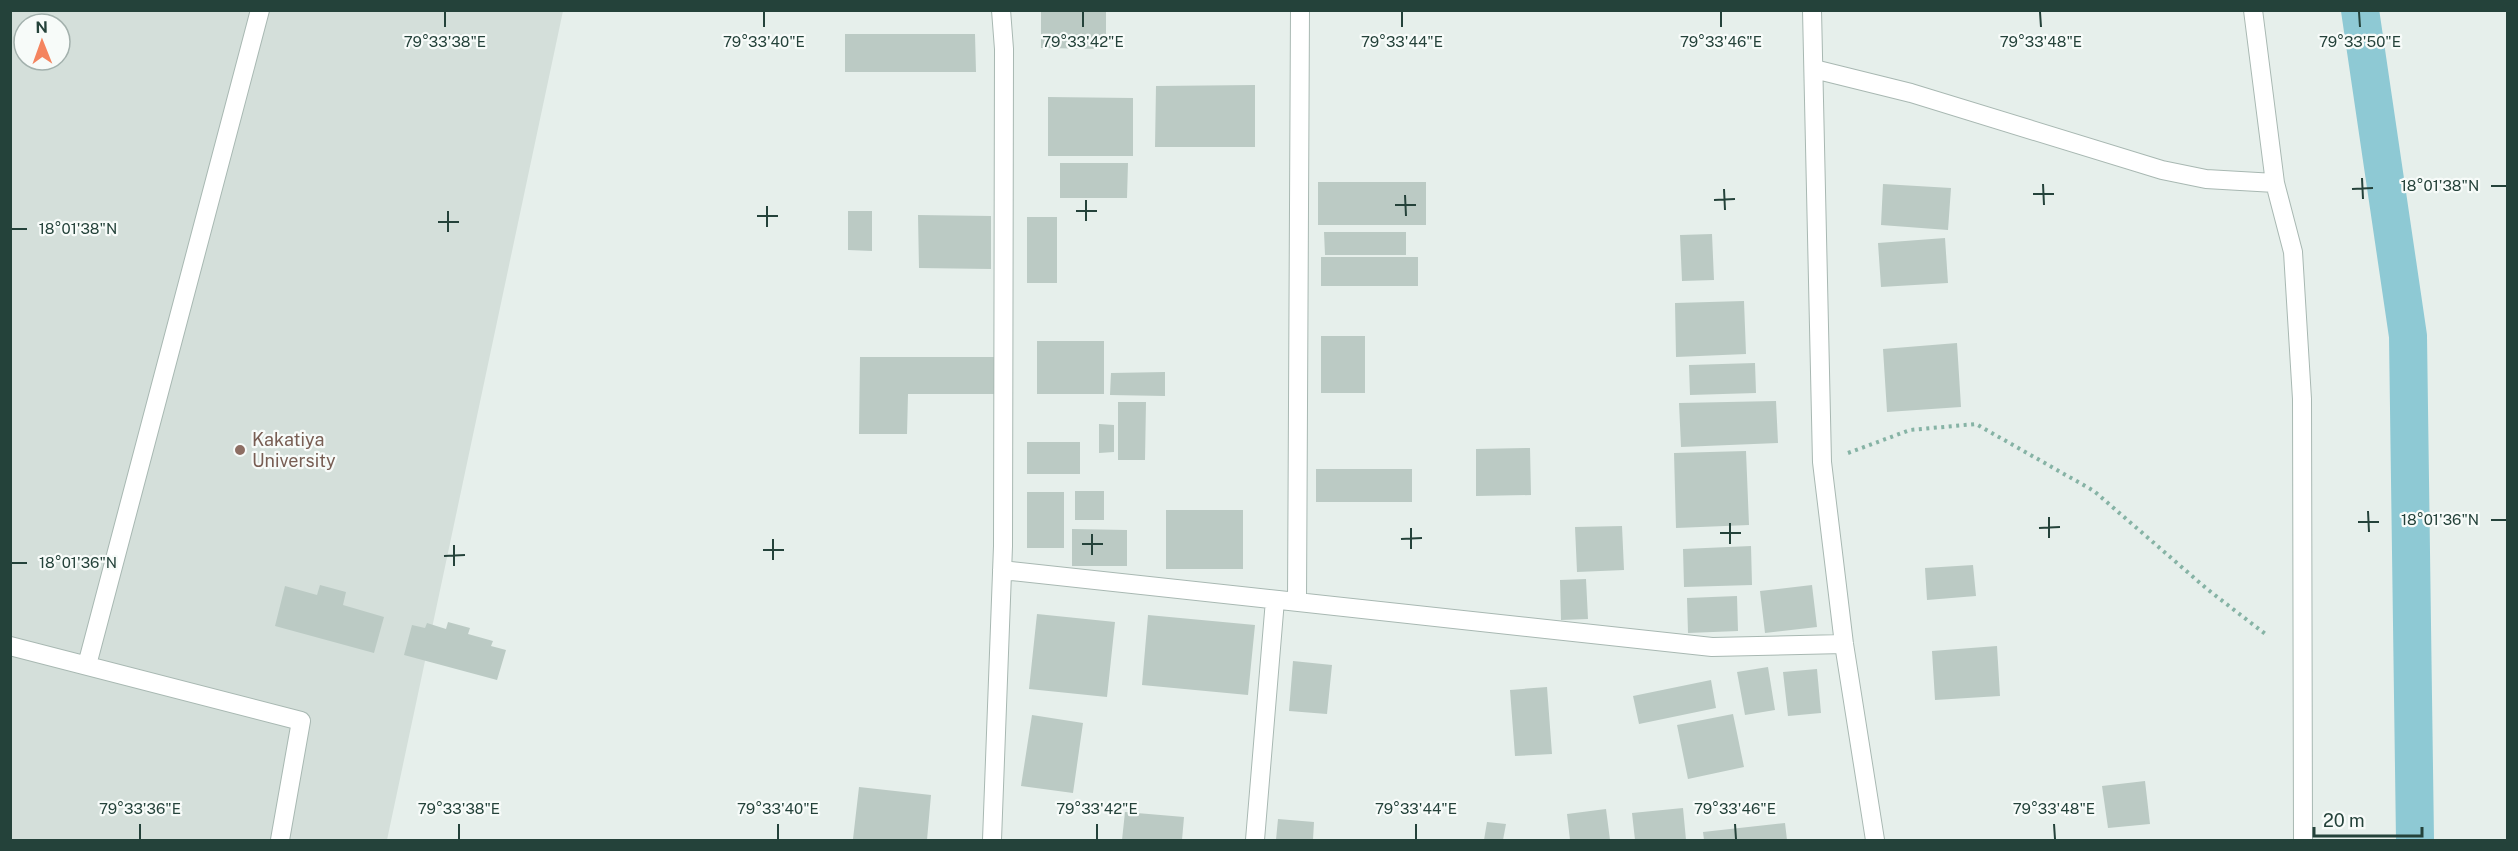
<svg xmlns="http://www.w3.org/2000/svg" width="2518" height="851" viewBox="0 0 2518 851" font-family="'Public Sans',sans-serif">
<rect width="100%" height="100%" fill="#e6efeb"/>
<path fill="#d4dfda" fill-rule="evenodd" d="M10,11H563L387,840H11ZM24,24H60V60H24Z"/>
<g fill="none" stroke-linecap="round" stroke-linejoin="round">
<path stroke="#8ec9d4" stroke-width="38" d="M2360,10L2408,336L2415,840"/>
</g>
<path fill="#bbcac4" d="M1041,11H1106V49L1041,48Z
M845,34H975L976,72H845Z
M1255,85V147H1155L1156,86Z
M1048,97L1133,98V156H1048Z
M1060,163H1128L1127,198H1060Z
M1318,182H1426V225H1318Z
M1883,184L1951,188L1948,230L1881,225Z
M848,211H872V251L848,250Z
M918,215L991,216V269L919,268Z
M1027,217H1057V283H1027Z
M1324,232H1406V255H1325Z
M1712,234L1714,280L1682,281L1680,235Z
M1945,238L1948,283L1881,287L1878,243Z
M1321,257H1418V286H1321Z
M1744,301L1746,354L1676,357L1675,303Z
M1321,336H1365V393H1321Z
M1037,341H1104V394H1037Z
M1957,343L1961,407L1887,412L1883,349Z
M860,357H999L1000,394H908L907,434H859Z
M1755,363L1756,393L1690,395L1689,365Z
M1165,372V396L1110,395L1111,373Z
M1776,401L1778,443L1681,447L1679,403Z
M1118,402H1146L1145,460H1118Z
M1099,424L1114,425V452L1099,453Z
M1027,442H1080V474H1027Z
M1530,448L1531,495L1476,496V449Z
M1746,451L1749,525L1676,528L1674,453Z
M1316,469H1412V502H1316Z
M1075,491H1104V520H1075Z
M1027,492H1064V548H1027Z
M1166,510H1243V569H1166Z
M1622,526L1624,570L1577,572L1575,527Z
M1072,529L1127,530V566H1072Z
M1751,546L1752,585L1684,587L1683,549Z
M1973,565L1976,596L1927,600L1925,568Z
M1586,579L1588,619L1561,620L1560,580Z
M320,585L346,592L343,605L384,617L374,653L275,626L285,586L317,595Z
M1812,585L1817,627L1765,633L1760,591Z
M1737,596L1738,631L1688,633L1687,598Z
M1037,614L1115,622L1107,697L1029,689Z
M1148,615L1255,625L1248,695L1142,685Z
M448,622L470,628L468,634L493,641L491,646L506,650L497,680L404,655L412,625L425,628L427,623L446,629Z
M1997,646L2000,696L1935,700L1932,651Z
M1293,661L1332,665L1327,714L1289,711Z
M1768,667L1775,710L1745,715L1737,672Z
M1817,669L1821,713L1788,716L1783,672Z
M1711,680L1716,708L1639,724L1633,696Z
M1547,687L1552,754L1515,756L1510,690Z
M1733,714L1744,767L1688,779L1677,725Z
M1032,715L1083,723L1073,793L1021,786Z
M2145,781L2150,824L2108,828L2102,786Z
M859,787L931,795L927,840L853,839Z
M1683,808L1686,840H1635L1632,813Z
M1606,809L1610,840H1570L1567,814Z
M1125,812L1184,817L1182,840H1122Z
M1278,819L1314,822L1313,840H1276Z
M1487,822L1506,824L1503,840H1484Z
M1785,823L1787,840H1704L1703,832Z"/>
<g fill="none" stroke-linecap="round" stroke-linejoin="round">
<g stroke="#a8b8b2" stroke-width="20">
<path id="minor" d="M1812,10L1822,462L1844,644L1875,840
M2253,10L2275,183L2293,252L2302,399L2303,840
M1814,69L1911,93L2162,170L2206,179L2275,183
M1002,570L1712,647L1844,644
M1297,602L1300,10
M10,646L301,721L280,840
M87,665L260,10
M992,840L1003,546L1004,49L1001,10
M1255,840L1275,600"/>
</g>
<path stroke="#86b3a5" stroke-width="4" stroke-dasharray="3 4.5" stroke-linecap="butt" d="M1848,453L1910,430L1976,424L2094,491L2207,589L2268,636"/>
<use href="#minor" stroke="#fff" stroke-width="18"/>
</g>
<path fill="none" stroke="#24423a" stroke-width="2" d="M445,12V27M764,12V27M1083,12V27M1402,12V27M1721,12V27M2040,12L2041,27M2359,12L2360,27M2362,178L2363,199M2043,184L2044,205M2491,186H2506M1724,189L1725,210M2352,189L2373,188M2033,194H2054M1405,195L1406,216M1086,200V221M1714,200L1735,199M1395,205H1416M767,206V227M448,211V232M1076,211H1097M757,216H778M438,222H459M12,229H27M2368,511L2369,532M2049,517V538M2491,520H2506M2358,522H2379M1730,523V544M1411,528V549M2039,528L2060,527M1720,533H1741M1092,534V555M773,539V560M1401,539L1422,538M1082,544H1103M454,545V566M763,550H784M444,556L465,555M12,563H27M140,824V839M459,824V839M778,824V839M1097,824V839M1416,824V839M1735,824L1736,839M2054,824L2055,839"/>
<circle fill="#8d6e63" stroke="#f7fbf9" stroke-width="2" cx="240" cy="450" r="6"/>
<g text-anchor="middle" stroke-width="4.5" stroke-linejoin="round" paint-order="stroke">
<g font-size="18" fill="#785e54" stroke="#f7fbf9" text-anchor="start">
<text x="252" y="446">Kakatiya<tspan x="252" dy="21">University</tspan></text>
</g>
</g>
<g font-size="15" text-anchor="middle" fill="#24423a" stroke="#f7fbf9" stroke-width="4.5" stroke-linejoin="round" paint-order="stroke">
<text x="445" y="47">79°33'38"E</text>
<text x="764" y="47">79°33'40"E</text>
<text x="1083" y="47">79°33'42"E</text>
<text x="1402" y="47">79°33'44"E</text>
<text x="1721" y="47">79°33'46"E</text>
<text x="2041" y="47">79°33'48"E</text>
<text x="2360" y="47">79°33'50"E</text>
<text x="2440" y="191">18°01'38"N</text>
<text x="78" y="234">18°01'38"N</text>
<text x="2440" y="525">18°01'36"N</text>
<text x="78" y="568">18°01'36"N</text>
<text x="140" y="814">79°33'36"E</text>
<text x="459" y="814">79°33'38"E</text>
<text x="778" y="814">79°33'40"E</text>
<text x="1097" y="814">79°33'42"E</text>
<text x="1416" y="814">79°33'44"E</text>
<text x="1735" y="814">79°33'46"E</text>
<text x="2054" y="814">79°33'48"E</text>
</g>
<rect width="2518" height="851" fill="none" stroke="#24423a" stroke-width="24"/>
<g transform="translate(42 42) rotate(359)"><circle r="28" fill="#f7fbf9" stroke="#a3b1ad" stroke-width="1.5"/>
<path d="M0-4.5L10 22L0 15L-10 22Z" fill="#f4845f"/>
<text y="-9" font-size="16" font-weight="bold" text-anchor="middle" fill="#24423a">N</text>
</g>
<path d="M2314 827v9h108v-9" fill="none" stroke="#24423a" stroke-width="3"/>
<text x="2323" y="827" font-size="18" fill="#24423a" stroke="#f7fbf9" stroke-width="4.5" paint-order="stroke">20 m</text>
</svg>
